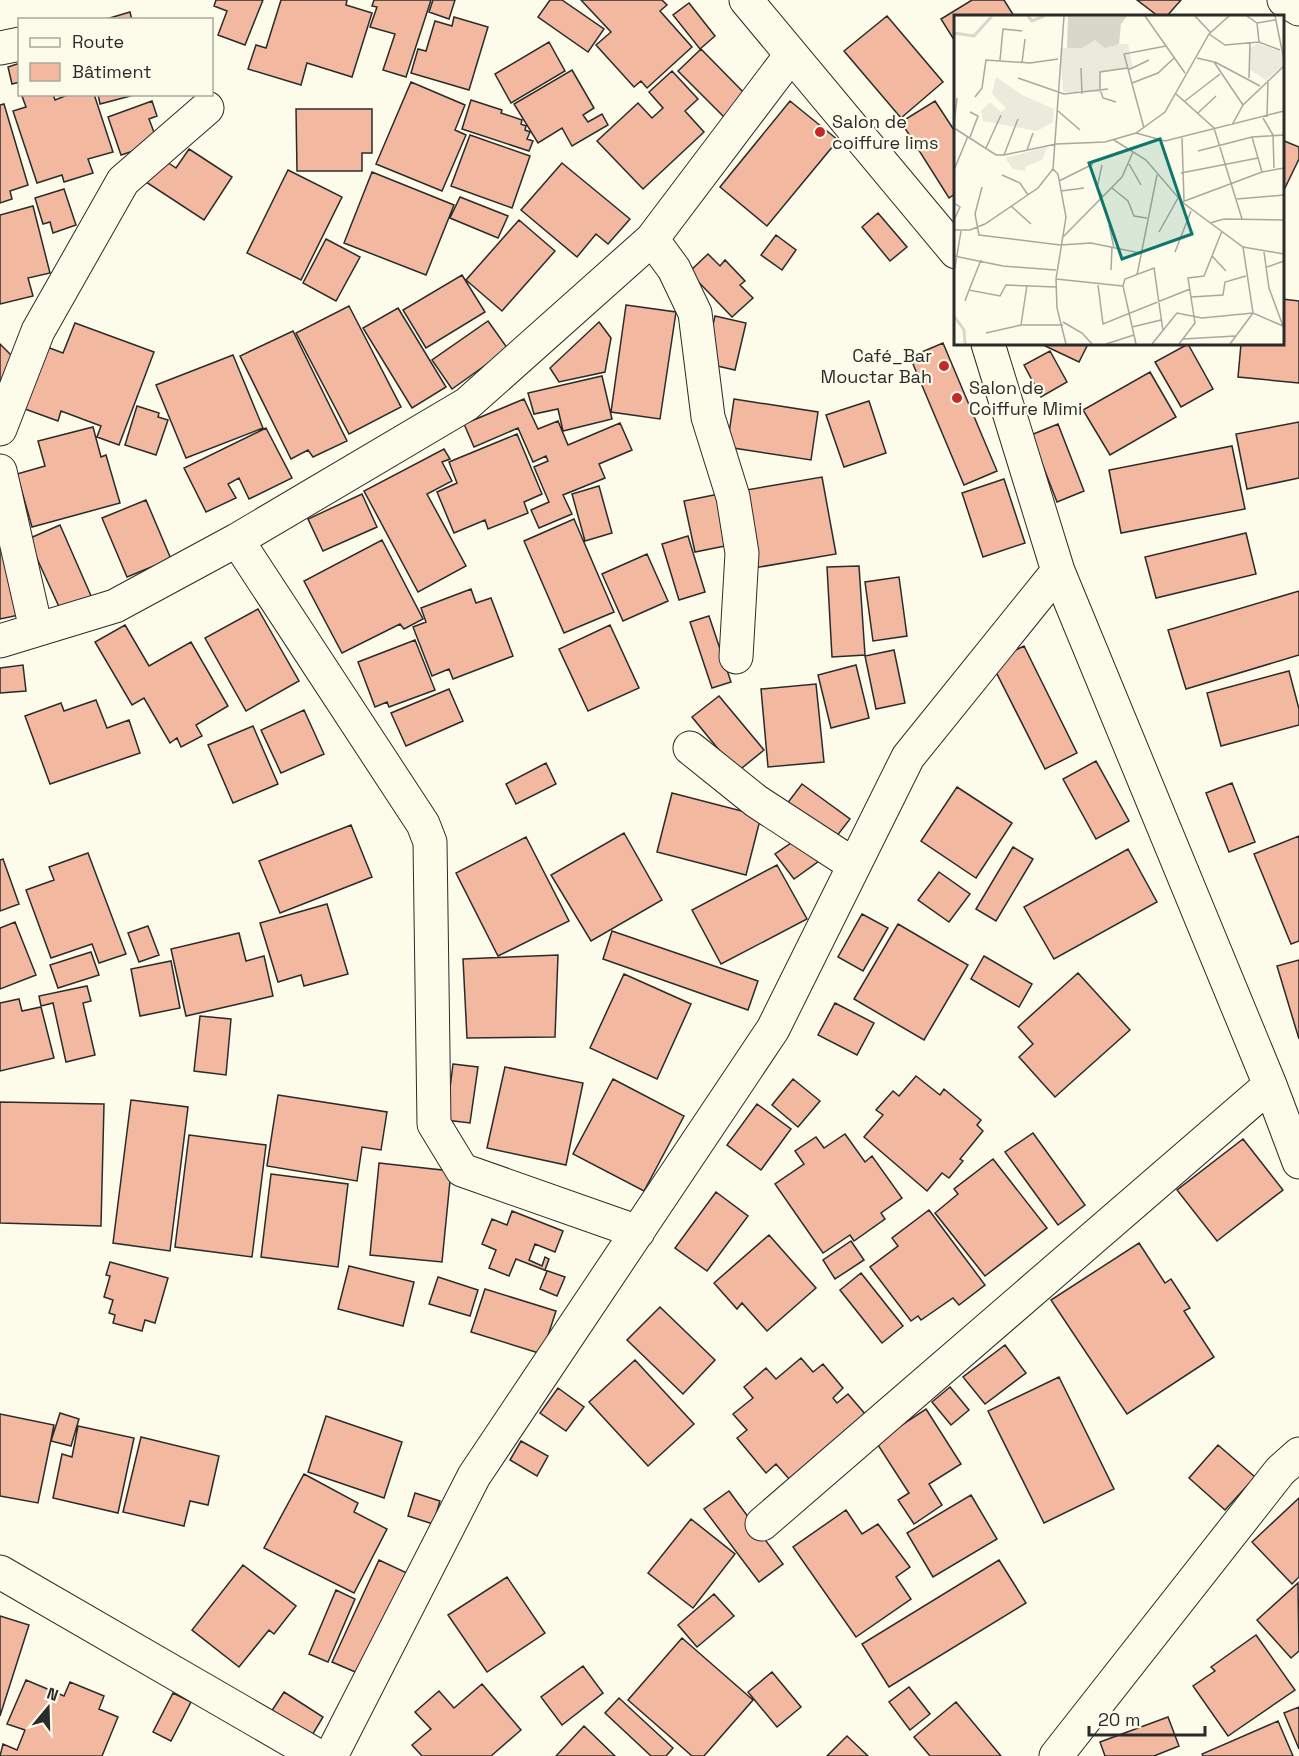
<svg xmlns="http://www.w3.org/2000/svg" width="1299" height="1756" viewBox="0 0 1299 1756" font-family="'Space Grotesk',sans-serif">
<rect width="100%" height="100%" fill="#fdfbea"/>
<path fill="#f2b8a0" stroke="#2b2b2b" stroke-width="1.5" d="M216,0H263L245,45L218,35L227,11L214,6Z
M281,0H347L346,5L372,13L352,77L307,63L301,85L248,69L256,45L266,48Z
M374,0H431L406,77L383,70L395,34L370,27L377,7L372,6Z
M433,0H455L449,19L429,12Z
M550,0H562L604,29L588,52L538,17Z
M581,0H662L667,5L660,11L692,47L647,88L641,81L634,87L596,45L611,32Z
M972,0H1004L1014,16H956V43L941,19Z
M1137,0H1181L1167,16H1158Z
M689,3L715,36L700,49L673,15Z
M130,12L132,20H103Z
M887,16L943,82L901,118L844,51Z
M454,17L488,27L469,90L411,73L418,49L426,51L435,21L452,26Z
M549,42L565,71L511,103L495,74Z
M701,49L752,101L730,123L678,71Z
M20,63V82L12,84L8,67Z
M572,70L594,108L583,115L588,122L602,114L608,125L572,146L562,128L538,143L514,104Z
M672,71L698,99L685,111L704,132L643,189L597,141L638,103L652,118L663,108L649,92Z
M411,82L465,105L455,130L466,135L442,191L376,164Z
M26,94H53L55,100L70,94H94L113,152L88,159L93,173L64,182L62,175L37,183L13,111L26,107L22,96Z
M98,94H138L100,104Z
M471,100L502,110L501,113L522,120L521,124L526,126L525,130L530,132L527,139L533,141L529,151L462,129Z
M152,101L157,116L149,119L158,143L121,155L108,117Z
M790,101L838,140L767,226L720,187Z
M935,101L956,133V193L949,198L901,122Z
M4,104L28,185L10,191L12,199L0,203V105Z
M296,109H372V153H362V171H297Z
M470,135L530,156L512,208L451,186Z
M1282,140L1299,147V159L1282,194Z
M189,149L232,177L204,220L146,182L161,158L176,168Z
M562,163L630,219L608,244L596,234L577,257L521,210Z
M288,170L342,197L301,280L247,253Z
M372,172L454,205L426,275L344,243Z
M64,189L76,225L53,233L50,222L43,224L35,198Z
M460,197L508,216L498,238L450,218Z
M33,206L50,273L28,278L33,296L0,304V215Z
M878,213L907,247L890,261L862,227Z
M519,220L555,251L502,311L466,280Z
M776,235L796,250L782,270L761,255Z
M326,239L360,257L336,301L303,283Z
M708,254L720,266L725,260L745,281L740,285L753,298L732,317L689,272Z
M462,275L485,312L426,348L403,310Z
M1282,299L1299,301V383L1238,377L1241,344H1282Z
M626,305L676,312L660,419L611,412Z
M349,306L401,407L349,434L296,333Z
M398,308L446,387L412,408L363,328Z
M715,316L746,323L735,370L704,363Z
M488,321L508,349L452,389L432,360Z
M599,322L611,338L605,372L559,382L550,368Z
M75,323L154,352L119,445L97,437L101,426L61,411L58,421L25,409L47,347L63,353Z
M293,331L347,441L313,457L308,450L291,459L240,356Z
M943,343L997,471L964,485L910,357Z
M0,344L22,366L0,389Z
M1041,344H1088L1079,362Z
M1188,344L1213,389L1181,407L1155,362Z
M1050,351L1067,382L1041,397L1024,365Z
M233,355L263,428L186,458L156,385Z
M1150,372L1176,417L1110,455L1083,410Z
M602,376L612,419L563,431L558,409L534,414L528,393Z
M524,399L538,429L558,421L568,445L620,423L632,450L599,464L605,478L563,495L572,514L539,528L531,510L549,502L534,467L548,461L546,456L533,462L518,428L474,447L464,424Z
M734,399L818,412L811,460L727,447Z
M869,401L886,453L844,467L826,415Z
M137,406L159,413L158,417L168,420L156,455L125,445Z
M1299,422V478L1247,489L1236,434Z
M1058,424L1084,491L1057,502L1031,435Z
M93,427L101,457L106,455L120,503L32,527L17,474L45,466L38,441Z
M266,428L292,478L249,499L239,478L228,484L236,498L206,512L184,468Z
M517,434L542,494L524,502L528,513L488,529L485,520L454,533L437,492L457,483L449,462Z
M1232,446L1245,509L1121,533L1109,470Z
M444,449L450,459L442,462L452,481L427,494L466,566L418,592L364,491Z
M822,477L836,554L754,568L740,491Z
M1004,479L1025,543L983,557L962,493Z
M599,486L612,533L585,541L572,494Z
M724,493L735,544L695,552L684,501Z
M362,494L377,527L323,551L308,519Z
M146,500L171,559L127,577L102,518Z
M574,519L614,612L564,633L524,541Z
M60,525L92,598L61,611L28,539Z
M1246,533L1256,574L1156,598L1145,557Z
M688,536L705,592L679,600L662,544Z
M382,540L423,619L404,629L400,624L342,653L304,581Z
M7,547L19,615L0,619V548Z
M647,554L668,601L623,621L602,574Z
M859,566L865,655L832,657L827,567Z
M899,577L907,636L873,641L865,582Z
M471,589L476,603L491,598L513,656L453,679L449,669L432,676L413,627L426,622L421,608Z
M1299,591V655L1186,689L1168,630Z
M258,609L299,681L246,711L205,638Z
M709,616L731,682L712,688L690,622Z
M125,625L149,666L191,642L228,706L196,725L202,736L181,747L177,738L170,743L144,698L132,705L95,642Z
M610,625L639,688L588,711L559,649Z
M415,640L435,690L389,707L387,702L375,707L358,662Z
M1024,646L1077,753L1045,769L991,662Z
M894,650L905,703L876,709L865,656Z
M23,665L26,691L0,693V668Z
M856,665L869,718L831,728L818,675Z
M1289,671L1299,709V725L1221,746L1207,693Z
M816,684L824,762L768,767L761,689Z
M449,689L463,721L406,746L391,713Z
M719,696L764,750L737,772L692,717Z
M96,700L107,728L129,720L140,753L50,784L25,716L61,703L64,711Z
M304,710L324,754L281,773L261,730Z
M253,726L278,784L233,803L208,745Z
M1096,761L1129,821L1096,839L1063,779Z
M546,763L556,784L516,804L506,784Z
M1232,783L1255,842L1229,852L1206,793Z
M802,784L850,819L833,841L786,805Z
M957,787L1012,823L976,878L921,841Z
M672,793L761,816L746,875L657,852Z
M351,825L372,877L280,913L259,861Z
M624,833L662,900L591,941L551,875Z
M1299,836V941L1291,944L1254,854Z
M526,837L569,921L498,956L456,873Z
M800,837L819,861L794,879L775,854Z
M1013,847L1033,859L996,921L976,909Z
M1128,849L1157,902L1054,959L1024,907Z
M88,853L126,954L99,963L92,944L51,958L26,890L54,880L49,867Z
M3,859L19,904L0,911V860Z
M777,865L807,919L721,964L692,910Z
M939,872L970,894L949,922L918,900Z
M327,904L348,974L304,986L301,975L278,982L260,923Z
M862,914L888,928L863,971L838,957Z
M15,922L36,975L0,989V928Z
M898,924L968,965L924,1040L854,999Z
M148,926L159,955L139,962L128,933Z
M612,931L758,981L748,1010L603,959Z
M239,933L246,961L264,956L273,996L186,1016L171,949Z
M91,952L99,975L58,988L50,965Z
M558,955L555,1037L467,1038L463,959Z
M984,956L1032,984L1019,1007L971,979Z
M1299,960V1039L1277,966Z
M171,961L180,1008L140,1016L131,969Z
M1078,973L1130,1030L1055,1097L1019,1057L1033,1044L1018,1027Z
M624,974L691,1004L657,1079L590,1048Z
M87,986L91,1001L83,1003L95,1055L66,1062L53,1003L41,1006L39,996Z
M19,999L22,1011L41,1007L54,1058L0,1071V1003Z
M835,1003L874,1023L857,1055L818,1035Z
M200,1016L231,1019L226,1075L194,1071Z
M453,1064L478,1067L470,1123L446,1120Z
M505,1067L583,1083L566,1165L487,1148Z
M916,1076L940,1095L944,1089L981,1120L977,1125L983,1131L960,1159L963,1161L949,1178L942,1173L927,1191L864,1137L883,1115L876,1110L893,1091L899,1096Z
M613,1079L684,1116L644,1191L573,1154Z
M793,1079L820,1101L798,1127L772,1105Z
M278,1095L387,1112L381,1150L362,1147L357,1181L267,1166Z
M131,1100L188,1107L170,1251L113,1243Z
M0,1102L104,1104L101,1226L0,1223Z
M757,1104L791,1129L761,1170L727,1145Z
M1033,1133L1085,1205L1058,1225L1005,1152Z
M845,1134L865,1162L872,1156L902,1198L881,1213L885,1219L854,1241L850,1235L823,1253L775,1184L804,1164L795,1151L816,1137L824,1148Z
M189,1135L266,1145L252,1257L175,1247Z
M1243,1139L1283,1190L1217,1241L1177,1190Z
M993,1159L1047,1228L985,1276L935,1213L958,1194L954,1189Z
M379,1163L451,1171L442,1262L370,1255Z
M271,1174L348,1184L338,1267L261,1257Z
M716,1192L748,1216L707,1271L675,1248Z
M929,1210L985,1285L959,1305L953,1298L921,1320L918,1316L911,1321L870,1267L898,1246L892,1238Z
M512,1211L563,1231L555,1252L535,1244L529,1260L542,1266L545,1257L549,1259L545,1270L565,1277L557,1296L540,1289L547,1271L516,1259L509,1276L489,1268L496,1250L482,1244L492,1219L507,1225Z
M769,1235L816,1288L767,1331L742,1303L737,1309L714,1283Z
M851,1241L864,1260L835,1279L823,1260Z
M1139,1243L1165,1283L1171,1279L1190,1308L1184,1311L1214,1357L1127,1414L1051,1300Z
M110,1262L168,1278L155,1323L145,1320L142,1331L113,1323L115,1315L109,1313L113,1300L104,1297L110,1276L106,1275Z
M349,1266L414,1282L403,1326L338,1309Z
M861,1273L903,1326L882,1343L840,1290Z
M438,1277L478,1290L470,1316L429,1304Z
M485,1289L556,1311L542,1354L471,1332Z
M660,1307L715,1360L683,1394L627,1340Z
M1005,1345L1026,1373L985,1404L963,1377Z
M801,1358L813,1372L823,1364L843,1388L833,1398L837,1403L848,1394L866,1415L790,1480L776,1464L766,1473L737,1438L747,1430L733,1414L753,1398L744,1387L766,1368L776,1379Z
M635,1360L694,1424L648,1466L589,1402Z
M1059,1377L1114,1489L1044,1523L988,1411Z
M950,1387L969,1410L951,1425L932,1402Z
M558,1388L584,1407L566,1431L540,1413Z
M926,1409L961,1464L929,1484L942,1505L914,1524L898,1500L909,1493L876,1442Z
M60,1413L79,1419L71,1446L51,1441Z
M0,1414L54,1425L38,1503L0,1496Z
M326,1416L402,1442L384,1498L308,1472Z
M78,1426L134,1438L118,1513L53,1498L62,1454L72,1457Z
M141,1437L219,1456L208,1505L190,1501L184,1526L123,1512Z
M521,1441L548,1456L537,1476L510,1460Z
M1218,1445L1255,1477L1225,1510L1189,1478Z
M304,1474L358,1503L354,1512L387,1529L354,1593L264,1548Z
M729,1491L783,1564L759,1582L704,1509Z
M415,1493L440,1501L433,1524L408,1516Z
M971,1495L997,1539L933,1577L907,1533Z
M1299,1498V1577L1292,1584L1252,1542Z
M846,1510L862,1534L878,1524L910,1567L896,1577L911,1599L856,1637L793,1547Z
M691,1519L735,1554L693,1608L648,1573Z
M379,1560L407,1573L360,1674L332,1662Z
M999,1560L1026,1603L889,1687L862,1644Z
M243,1565L296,1606L274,1634L269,1630L239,1667L192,1630Z
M507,1577L545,1633L487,1672L448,1615Z
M1298,1583L1299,1651L1291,1658L1257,1620Z
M336,1590L355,1599L328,1662L309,1654Z
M714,1594L734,1616L697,1647L678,1625Z
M0,1616L29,1625L0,1716Z
M1256,1635L1295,1690L1228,1736L1193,1686L1215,1671L1211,1667Z
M682,1638L753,1700L704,1756H692L628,1700Z
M583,1666L603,1693L562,1725L541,1697Z
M772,1672L801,1707L777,1727L748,1692Z
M26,1680L64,1696L70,1682L104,1696L99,1709L118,1717L102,1756H0L3,1744L17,1750L25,1730L7,1724Z
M482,1684L521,1730L491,1756H422L412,1745L431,1729L415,1712L439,1691L454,1708Z
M909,1687L930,1714L910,1730L889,1702Z
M284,1692L323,1717L311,1737L271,1712Z
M173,1693L191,1702L171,1741L153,1732Z
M619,1698L673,1748L666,1756H651L605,1713Z
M956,1702L1001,1756H930L914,1737Z
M1299,1707V1749L1284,1713Z
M1168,1717L1179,1746L1154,1756H1105L1100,1742Z
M1278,1721L1293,1756H1203L1202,1754Z
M584,1726L615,1756H556Z
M847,1736L868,1756H827Z"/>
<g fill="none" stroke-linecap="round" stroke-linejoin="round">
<g stroke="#2b2b2b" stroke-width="35">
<path id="street" d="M746,0L956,252
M1284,0L1299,9
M0,48L20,44
M652,239L674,269L695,313L708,417L733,497L742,553L736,657
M988,344L1058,571L1270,1085L1299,1162
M0,429L38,331L123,181L207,108
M0,471L36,629
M237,540L423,824L430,842L434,1124L462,1170L638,1232
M0,641L115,606L237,540L467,404L652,239L791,55
M690,748L756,801L854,865
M762,1524L1270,1085
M0,1572L318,1756
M331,1756L474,1476L773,1029L908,757L1058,571
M1056,1756L1280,1471L1299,1454"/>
</g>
<use href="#street" stroke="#fdfbea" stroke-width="33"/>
</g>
<g fill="#c62828" stroke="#fdfbea" stroke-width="2">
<circle cx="820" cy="132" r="6"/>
<circle cx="944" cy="366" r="6"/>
<circle cx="957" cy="398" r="6"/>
</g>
<g text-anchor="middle" stroke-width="4.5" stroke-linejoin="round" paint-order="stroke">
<g font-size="18" fill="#2b2b2b" stroke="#fdfbea" text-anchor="start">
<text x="832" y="128">Salon de<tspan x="832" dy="21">coiffure lims</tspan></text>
<text x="932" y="362" text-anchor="end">Café_Bar<tspan x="932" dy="21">Mouctar Bah</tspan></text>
<text x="969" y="394">Salon de<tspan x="969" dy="21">Coiffure Mimi</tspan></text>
</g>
</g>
<g transform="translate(954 15)">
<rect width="330" height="330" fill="#fdfbea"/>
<path d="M141,25L149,30L174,29L179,54L146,56L145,77H109L106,33H128ZM304,28L327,37L330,41V50L312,65L295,54L296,33ZM42,62L68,80L100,94L99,107L83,116L29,106L27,96L36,87L47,97L52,93L38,79ZM93,132L88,145L71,152L72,156L59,154L51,143Z" fill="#ecebdb"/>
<path d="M114,1H173L167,9L165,29L151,33L141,25L128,33H113Z" fill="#d8d7c9"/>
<path fill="none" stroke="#d8d7c9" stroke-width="3" d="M74,1L78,6L90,1M0,18L20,21L38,1M0,301L10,315L11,329"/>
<path fill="none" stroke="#a9a89e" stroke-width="1.5" d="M191,1L231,58M241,1L256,17M293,1L303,8L321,5M321,1L330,45M303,8L305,27M255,19L271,30L305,27L326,35M243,43L260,47L289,90M46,45L49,14L68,16M261,47L306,71M68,48L71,24M127,53L128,79M174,55L195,45M64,63L110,79L154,74M295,63L296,28M178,68L204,58L220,43M146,77V57L173,53M147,77L149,83L162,87M221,78L260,113L288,204M21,82L28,73L32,45L76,48L104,44M231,86L266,59M104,96L126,115M244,98L262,81M313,102L314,65M309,103L319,120L320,153M0,109L3,83M278,110L289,90L330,51M0,113L42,140H50L102,129L151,127L182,118L211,97L255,19L275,1M190,113L170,39L212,31M182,118L211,126L330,96M16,122L24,101L16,97M298,122L308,157M228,123L230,186M160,125L192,145L228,187L289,232L330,239M32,133L47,100M73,135L79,118M244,136L298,122L330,120M50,140L64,104M175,149L187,170M148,150L143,173L149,182M99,154L104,159L112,202L102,264L103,293L112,329M0,155L14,121M227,158L304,143M48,160L66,168L74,180M105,166L139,149M28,172L21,199L25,220L106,230L137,228L186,238M158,173L174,186L180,201L193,203M107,176L130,173M283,184L330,180M228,187L308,157L330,153M0,188L6,192L0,205M57,191L77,209M256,208L270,204L330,205M155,210L160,233M0,215H16L31,209L84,173L99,154L110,1M205,217L224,183M108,223L168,162L179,137M221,237L237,196M310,237L315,273L329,311M0,241L49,251L102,255M258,241L272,256M313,252L330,246M157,255L158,232M0,258L7,216M183,260L203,160M102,264L169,271M144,270L149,309L236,274M15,275L27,245M237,282L269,280L271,267L292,261M11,286L15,275L46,281L52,270L102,272M109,307L128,318L138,329M67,310L73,270M178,312L207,305M32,318L67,310H109M229,324L281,321M152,329L180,320M182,329L169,271L171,264L200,253L209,316M198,329L223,298L248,303L299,298L329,311M225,329L241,308L234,263L250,261L268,216M276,329L299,298L289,232"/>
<path fill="#0f766e" fill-opacity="0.15" stroke="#0f766e" stroke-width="3" d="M206,124L238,219L168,244L135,148Z"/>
<rect width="330" height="330" fill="none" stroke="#2b2b2b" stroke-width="3"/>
</g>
<rect x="18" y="18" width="195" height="78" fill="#fdfbea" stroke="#a9a89e" stroke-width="1.5"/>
<rect x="30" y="38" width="30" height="9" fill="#fdfbea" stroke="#a9a89e" stroke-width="1.5"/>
<text x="72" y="48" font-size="18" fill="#2b2b2b">Route</text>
<rect x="30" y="63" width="30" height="18" fill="#f2b8a0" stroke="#a9a89e" stroke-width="1.5"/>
<text x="72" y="78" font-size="18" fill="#2b2b2b">Bâtiment</text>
<g transform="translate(48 1708) rotate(19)" stroke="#fdfbea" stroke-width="4.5" paint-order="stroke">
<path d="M0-4.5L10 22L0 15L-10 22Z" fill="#2b2b2b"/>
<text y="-9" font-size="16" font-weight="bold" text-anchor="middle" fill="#2b2b2b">N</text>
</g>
<path d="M1089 1726v9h116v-9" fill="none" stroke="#2b2b2b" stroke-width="3"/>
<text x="1098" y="1726" font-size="18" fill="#2b2b2b" stroke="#fdfbea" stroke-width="4.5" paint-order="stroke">20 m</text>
</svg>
